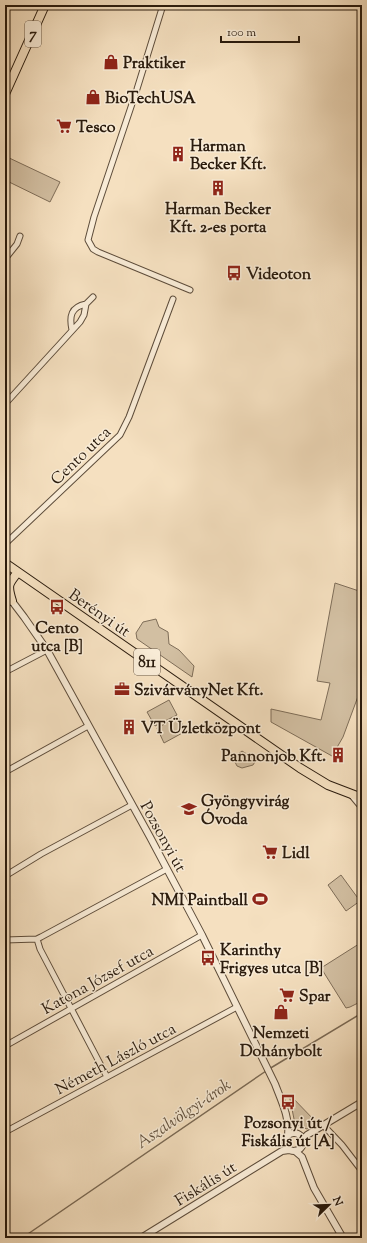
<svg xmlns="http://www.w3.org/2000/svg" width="367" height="1243" viewBox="0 0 367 1243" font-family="'Sorts Mill Goudy',serif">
<rect width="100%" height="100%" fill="#f5e0c0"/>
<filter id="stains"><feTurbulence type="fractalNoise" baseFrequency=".005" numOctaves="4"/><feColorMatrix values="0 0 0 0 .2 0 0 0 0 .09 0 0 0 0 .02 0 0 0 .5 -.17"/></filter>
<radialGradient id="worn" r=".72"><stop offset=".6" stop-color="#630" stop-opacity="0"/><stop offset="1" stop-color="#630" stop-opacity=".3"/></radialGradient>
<path fill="#d2bfa2" stroke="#7e6d58" d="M5,156L60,182L50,202L5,180Z
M335,583L362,592V692L360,691L343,737L332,756L271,722V709L321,720L330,683L317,681Z
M156,619L159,627L168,632L169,644L179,650L194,666L192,677L137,639L136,633L143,622Z
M169,700L177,715L155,726L147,712Z
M178,717L186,731L164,743L157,728Z
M242,751L256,760L253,765L242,768L237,766L233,758Z
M341,875L360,901L346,911L328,885Z
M362,942V1001L350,1007L346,1008L321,968Z
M289,1094L317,1123L307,1129L295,1124Z"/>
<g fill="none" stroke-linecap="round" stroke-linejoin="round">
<path stroke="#7a6954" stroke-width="1.5" d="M269,1069L362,1013
M22,1238L266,1071"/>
<g stroke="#5d4c3a" stroke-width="7">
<path id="minor" d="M163,5L137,89L94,217L88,240L93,249L98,252L190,290
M5,259L17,244L20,236
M72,330C69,316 71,307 86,304
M5,404L80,322L84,315L86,304L93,297
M5,544L120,435L129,417L173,299
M5,672L47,650
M5,772L88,726
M352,796L362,808
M5,876L41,854L132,805
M37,939L40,949L107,1077
M5,940L37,939L41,937L167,869
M5,1046L202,935
M323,1125L342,1145L362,1171
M5,1132L237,1007"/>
</g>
<g stroke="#5d4c3a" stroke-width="8">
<path id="tertiary" d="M5,592L24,617L47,650L150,837L202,935L275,1084C281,1100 290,1118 288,1135
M285 1142a9 9 0 1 1 18 0a9 9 0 1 1-18 0Z
M303,1140L307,1135L362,1102
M295,1151L302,1157L314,1188L343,1238
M141,1238L282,1151L289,1150"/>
</g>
<g stroke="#2a1b0d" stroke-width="10">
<path id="primary" d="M5,94L45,5
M5,563L300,768L328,785L362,798
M12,601C7,585 8,584 18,572"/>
</g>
<use href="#minor" stroke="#f8ebd6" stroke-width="5"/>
<use href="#tertiary" stroke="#f8ebd6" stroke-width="6"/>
<use href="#primary" stroke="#f5e0c0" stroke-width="8"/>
</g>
<defs>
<g id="shop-bare" transform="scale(1.2)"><path d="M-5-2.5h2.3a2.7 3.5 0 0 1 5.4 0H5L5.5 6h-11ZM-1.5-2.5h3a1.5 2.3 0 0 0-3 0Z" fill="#8f2418" stroke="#f8ebd6" stroke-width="2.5" paint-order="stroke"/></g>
<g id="supermarket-bare" transform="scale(1.2)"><path d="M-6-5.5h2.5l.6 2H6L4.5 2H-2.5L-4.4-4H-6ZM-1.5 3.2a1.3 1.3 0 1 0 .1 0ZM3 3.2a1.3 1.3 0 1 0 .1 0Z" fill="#8f2418" stroke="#f8ebd6" stroke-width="2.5" paint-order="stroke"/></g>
<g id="building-bare" transform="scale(1.2)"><path d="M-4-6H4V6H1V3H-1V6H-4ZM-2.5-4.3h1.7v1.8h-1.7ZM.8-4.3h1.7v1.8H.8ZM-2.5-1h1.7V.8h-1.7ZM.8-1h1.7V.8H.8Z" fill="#8f2418" stroke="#f8ebd6" stroke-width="2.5" paint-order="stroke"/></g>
<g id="bus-bare" transform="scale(1.2)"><path d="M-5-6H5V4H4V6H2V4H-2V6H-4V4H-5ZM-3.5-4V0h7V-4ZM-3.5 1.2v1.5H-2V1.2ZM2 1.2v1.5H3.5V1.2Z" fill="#8f2418" stroke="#f8ebd6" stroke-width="2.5" paint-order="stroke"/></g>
<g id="office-bare" transform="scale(1.2)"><path d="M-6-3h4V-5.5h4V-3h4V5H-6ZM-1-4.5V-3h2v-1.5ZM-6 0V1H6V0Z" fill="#8f2418" stroke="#f8ebd6" stroke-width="2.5" paint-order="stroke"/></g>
<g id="school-bare" transform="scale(1.2)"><path d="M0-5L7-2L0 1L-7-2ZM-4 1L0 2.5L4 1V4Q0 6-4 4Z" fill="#8f2418" stroke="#f8ebd6" stroke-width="2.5" paint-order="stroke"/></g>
<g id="stadium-bare" transform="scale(1.2)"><path d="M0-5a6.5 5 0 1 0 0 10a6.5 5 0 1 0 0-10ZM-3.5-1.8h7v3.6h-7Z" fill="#8f2418" stroke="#f8ebd6" stroke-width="2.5" paint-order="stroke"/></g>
</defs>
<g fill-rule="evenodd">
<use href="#shop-bare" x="111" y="62"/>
<use href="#shop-bare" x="93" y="97"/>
<use href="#supermarket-bare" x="64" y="126"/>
<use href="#building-bare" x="178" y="154"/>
<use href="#building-bare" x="218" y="188"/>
<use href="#bus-bare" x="234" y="273"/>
<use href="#bus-bare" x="57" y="607"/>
<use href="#office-bare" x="122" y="689"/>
<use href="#building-bare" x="129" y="727"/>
<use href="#building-bare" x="338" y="755"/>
<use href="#school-bare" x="189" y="809"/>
<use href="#supermarket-bare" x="270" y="852"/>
<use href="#stadium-bare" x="260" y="899"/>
<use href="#bus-bare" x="208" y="958"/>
<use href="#supermarket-bare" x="287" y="995"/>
<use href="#shop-bare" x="281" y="1012"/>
<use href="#bus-bare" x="288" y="1102"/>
</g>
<g text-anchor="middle" stroke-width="3" stroke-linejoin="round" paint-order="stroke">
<g fill="#f8ebd6" stroke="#685949" stroke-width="1">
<rect x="25" y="21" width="16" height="26" rx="3"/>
<rect x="134" y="649" width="26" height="26" rx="3"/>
</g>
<g font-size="15" font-weight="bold" fill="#2a1b0d">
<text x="33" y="39">7</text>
<text x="147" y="667">811</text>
</g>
<g font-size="16" font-weight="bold" fill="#2a1b0d" stroke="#f8ebd6" text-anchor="start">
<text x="123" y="68">Praktiker</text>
<text x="105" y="103">BioTechUSA</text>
<text x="76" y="132">Tesco</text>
<text x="190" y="151">Harman<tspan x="190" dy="18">Becker Kft.</tspan></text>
<text x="218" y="214" text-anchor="middle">Harman Becker<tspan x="218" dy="18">Kft. 2-es porta</tspan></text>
<text x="246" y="279">Videoton</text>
<text x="57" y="633" text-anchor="middle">Cento<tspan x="57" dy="18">utca [B]</tspan></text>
<text x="134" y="695">SzivárványNet Kft.</text>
<text x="141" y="733">VT Üzletközpont</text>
<text x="326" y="761" text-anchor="end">Pannonjob Kft.</text>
<text x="201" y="806">Gyöngyvirág<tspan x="201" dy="18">Óvoda</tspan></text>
<text x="282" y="858">Lidl</text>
<text x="248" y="905" text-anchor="end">NMI Paintball</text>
<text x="220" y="955">Karinthy<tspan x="220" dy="18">Frigyes utca [B]</tspan></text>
<text x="299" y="1001">Spar</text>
<text x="281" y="1038" text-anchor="middle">Nemzeti<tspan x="281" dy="18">Dohánybolt</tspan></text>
<text x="288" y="1128" text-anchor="middle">Pozsonyi út /<tspan x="288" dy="18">Fiskális út [A]</tspan></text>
</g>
<g font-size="16" fill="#2a1b0d" stroke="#f8ebd6">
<text transform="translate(80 455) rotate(-44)" y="6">Cento utca</text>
<text transform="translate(100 612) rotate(35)" y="6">Berényi út</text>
<text transform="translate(164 836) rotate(61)" y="6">Pozsonyi út</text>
<text transform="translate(97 979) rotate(-29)" y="6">Katona József utca</text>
<text transform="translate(115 1058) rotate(-28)" y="6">Németh László utca</text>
<text transform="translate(205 1183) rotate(-32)" y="6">Fiskális út</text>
</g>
<g font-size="17" font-style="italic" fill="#604f3c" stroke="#f8ebd6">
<text transform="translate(183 1113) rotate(-34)" y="6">Aszalvölgyi-árok</text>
</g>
</g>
<rect width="367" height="1243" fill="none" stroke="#f5e0c0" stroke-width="20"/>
<rect x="6" y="6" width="355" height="1231" fill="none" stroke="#2a1b0d" stroke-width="2"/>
<rect x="10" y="10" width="347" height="1223" fill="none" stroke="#2a1b0d"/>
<g transform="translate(329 1205) rotate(67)" stroke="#f8ebd6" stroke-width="3" paint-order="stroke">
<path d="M0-3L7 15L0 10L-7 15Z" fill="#2a1b0d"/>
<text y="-6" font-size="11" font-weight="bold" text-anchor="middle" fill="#2a1b0d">N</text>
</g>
<path d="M221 36v6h78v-6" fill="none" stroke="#2a1b0d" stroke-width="2"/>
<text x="227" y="36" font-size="12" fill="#2a1b0d" stroke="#f8ebd6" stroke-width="3" paint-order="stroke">100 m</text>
<rect width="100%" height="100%" filter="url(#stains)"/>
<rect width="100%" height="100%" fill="url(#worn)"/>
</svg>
